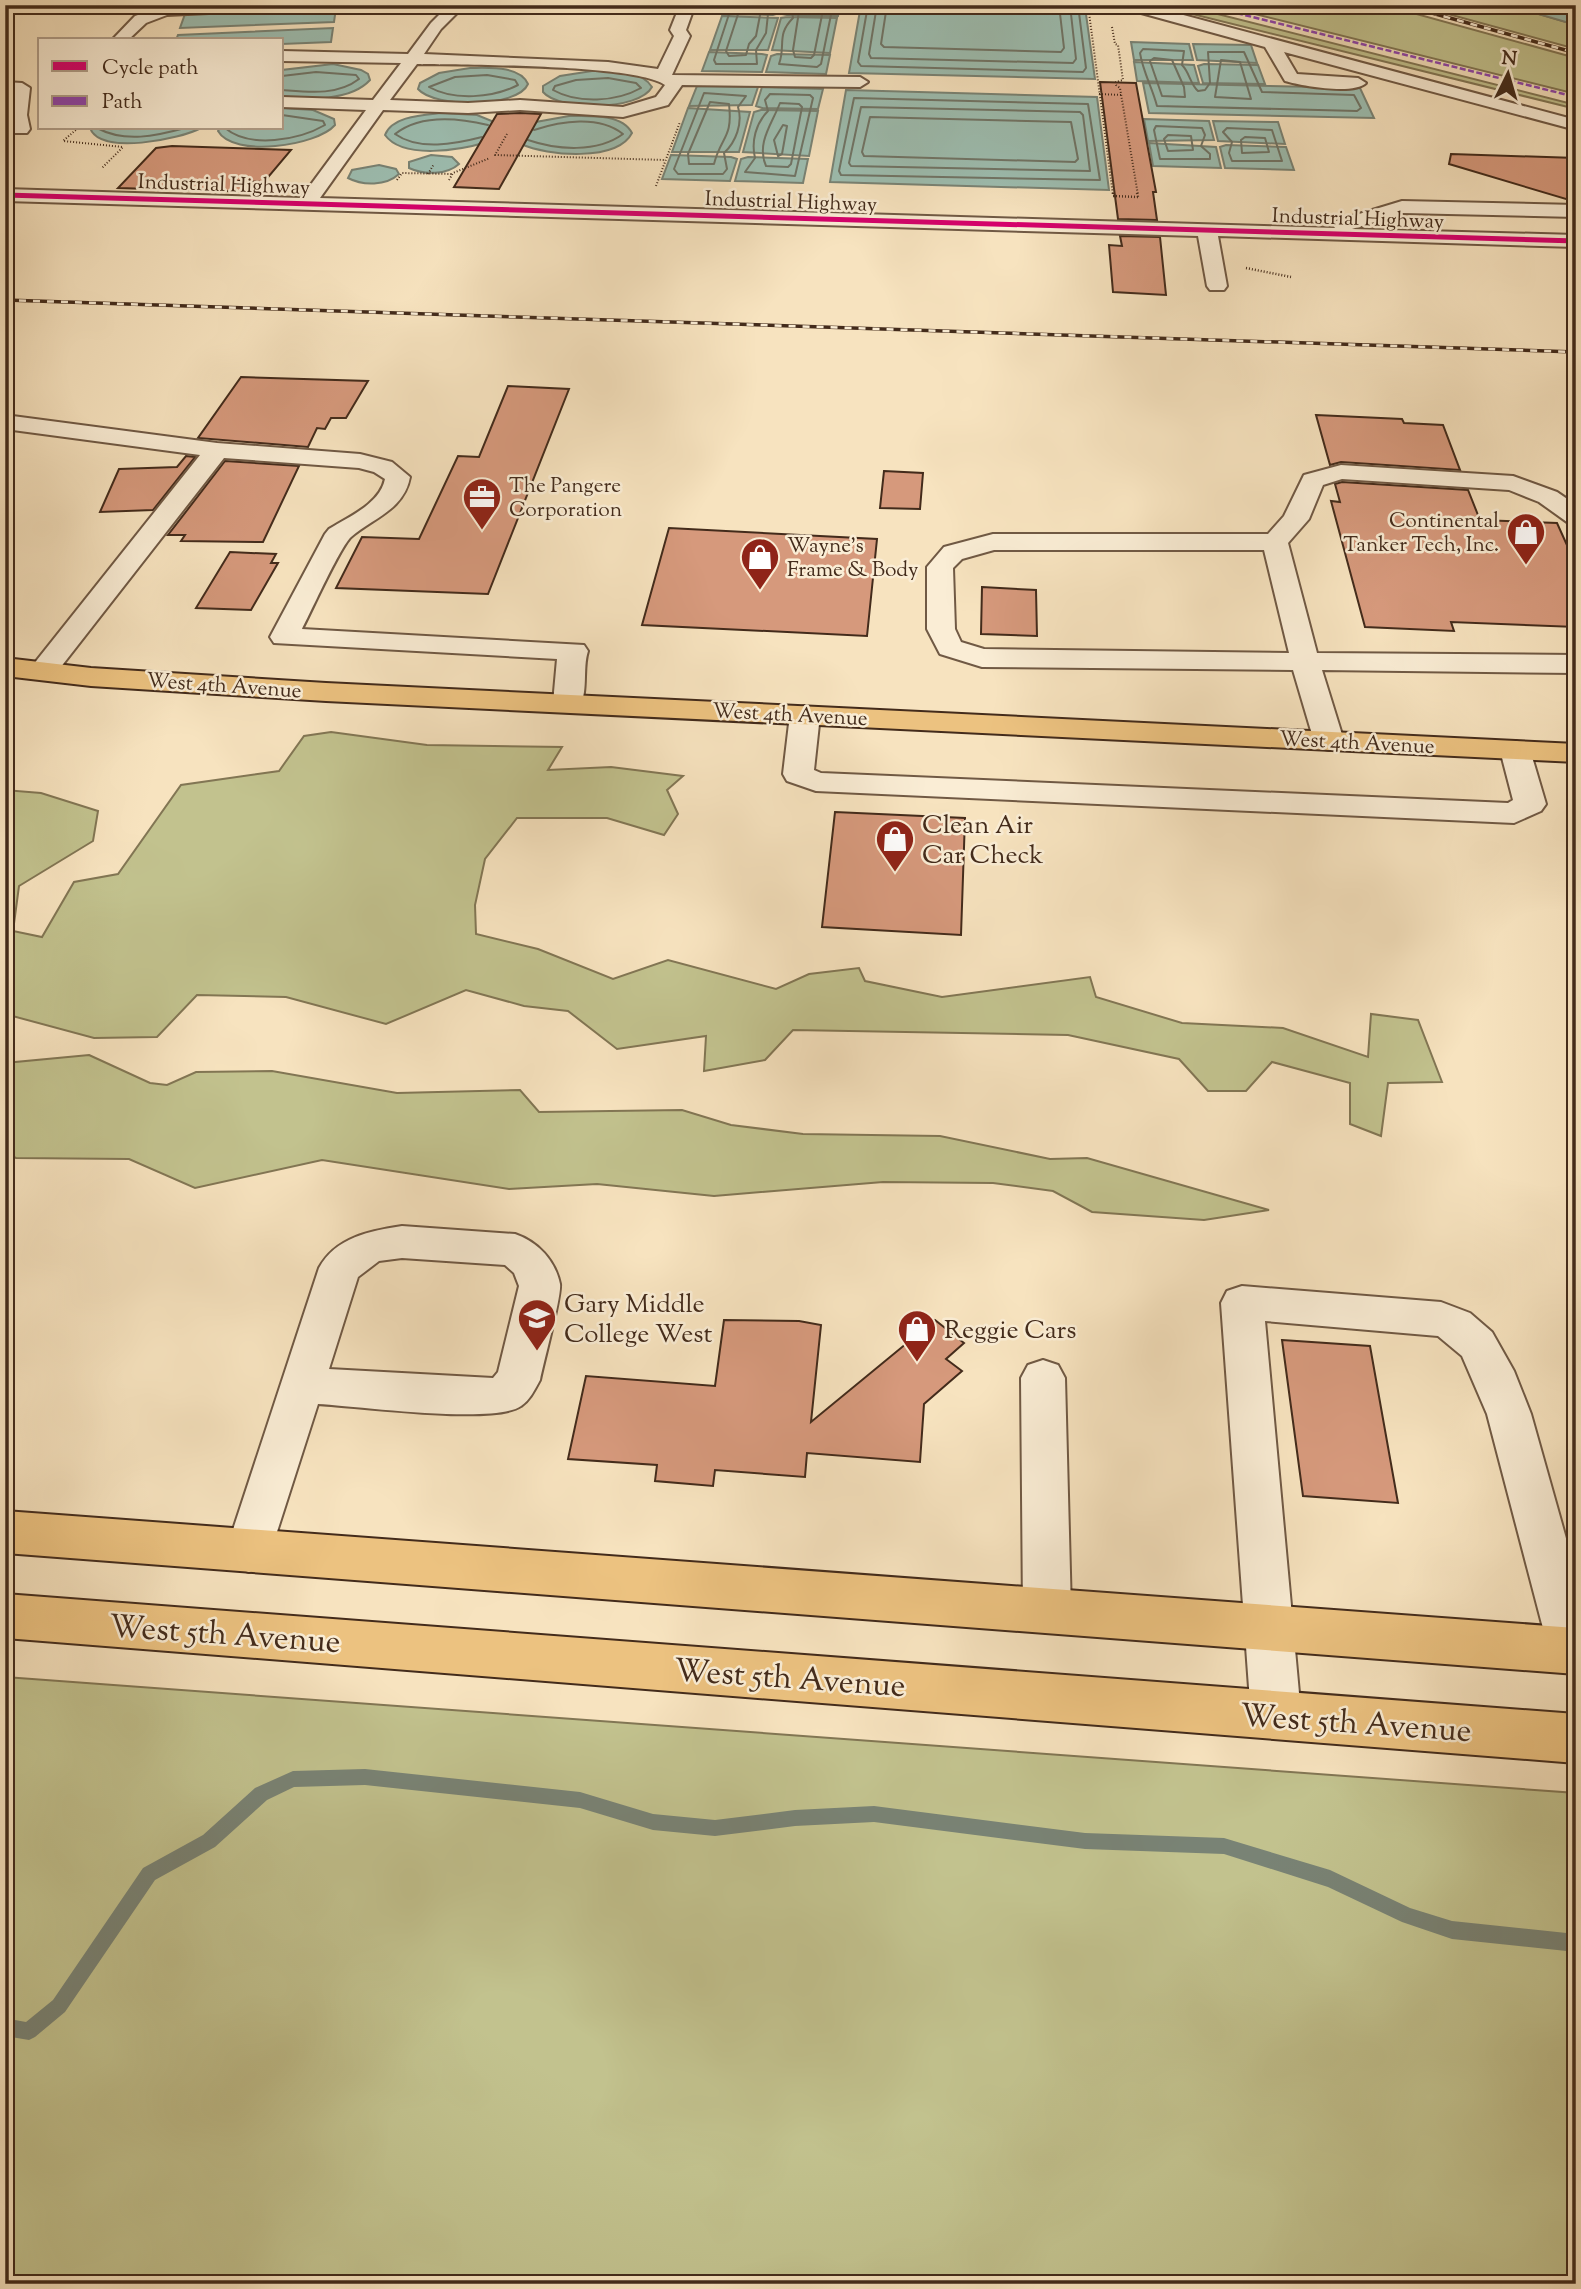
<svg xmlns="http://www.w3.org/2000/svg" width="1581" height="2289" viewBox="0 0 1581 2289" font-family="'Sorts Mill Goudy',serif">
<rect width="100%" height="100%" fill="#f7e3bf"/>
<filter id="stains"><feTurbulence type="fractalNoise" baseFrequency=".00286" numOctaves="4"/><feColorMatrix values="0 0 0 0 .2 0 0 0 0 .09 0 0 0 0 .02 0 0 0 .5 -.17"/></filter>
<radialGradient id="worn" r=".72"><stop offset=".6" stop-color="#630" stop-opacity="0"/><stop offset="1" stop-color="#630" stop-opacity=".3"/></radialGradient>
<path fill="#c2c28e" stroke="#827654" stroke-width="2" d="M1156,5H1182L1576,105V109Z
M1219,5H1384L1576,58V94Z
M1415,5H1508L1576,25V49Z
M331,732L427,745L562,747L548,770L611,767L683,776L667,790L678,814L664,835L607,818H517L485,859L475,905L476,934L538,949L613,979L668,960L776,989L809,974L859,968L865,981L942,997L1090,977L1096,997L1182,1023L1283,1028L1368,1057L1371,1014L1418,1020L1442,1082L1388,1083L1381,1136L1350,1124V1083L1272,1062L1246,1091H1208L1179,1059L1068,1035L793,1030L765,1060L704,1071L706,1036L617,1049L568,1011L524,1006L466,990L386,1024L286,997L197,995L157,1037L94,1038L5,1014V790L41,793L98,811L93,841L19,886L13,931L42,937L74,882L118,874L181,785L279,771L304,736Z
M89,1055L150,1083L167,1085L196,1072L272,1071L397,1093L520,1090L539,1112L682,1110L731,1125L803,1134L940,1136L1050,1159L1087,1158L1269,1210L1204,1220L1092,1212L1053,1191L993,1183L883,1182L714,1196L597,1184L509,1189L322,1160L195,1188L129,1159L16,1158L5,1151V1063Z
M5,1677L1576,1793V2284H5Z"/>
<path fill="#9dbeb1" stroke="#798375" stroke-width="2" d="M726,5H781L779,13L773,15L723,14Z
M785,5H840L838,16L787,15L782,14Z
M861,5L1085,7L1095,79L849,73Z
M1508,5H1576V25Z
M336,8L334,22L180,28L185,14Z
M722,16L778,18L768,50H710Z
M787,17L837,18L830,53L772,50L781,18Z
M333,28L331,42L282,44V40H176L178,35Z
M1131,42L1189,44L1193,60H1134Z
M1193,44L1251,45L1257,63L1197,60Z
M709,52L762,54L767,55L762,72L702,71Z
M777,54L830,55L826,74L766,72L771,56Z
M1134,62L1194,65L1199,83L1137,81Z
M333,64L361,70L368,74L370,80C351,101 308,100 282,96V70Z
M1204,64L1258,65L1265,84L1203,83L1198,66Z
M470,68C487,68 520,65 528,84C518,108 434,108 418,89L420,83L439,73Z
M592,71C610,71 641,69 652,87C639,111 559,111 543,92V86L560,76Z
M1143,83L1360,88L1374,118L1149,113Z
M697,86L758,87L752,105L689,106Z
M762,87L823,89L818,109L762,108L756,106Z
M846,90L1097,97L1109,190L830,182Z
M282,108L313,110L334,119L335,125C317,146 233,158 218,131L220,128H282Z
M688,108L750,112L739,152H672Z
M761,110L818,111L809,156L743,152L754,112Z
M441,113L477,115L499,124L487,142C461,150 403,160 385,135C392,116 424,115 441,113Z
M569,116C588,116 622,113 632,133C617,162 547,156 521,144L536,122Z
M1144,119L1209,121L1214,140L1148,141Z
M1213,121L1278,122L1285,144L1218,141Z
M90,128H201C181,139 100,156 90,128Z
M1149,143L1216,147L1221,168L1153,166Z
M1226,145L1286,147L1294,170L1225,168L1220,147Z
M431,155L452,157L459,164C447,175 424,175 409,168V162Z
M671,155L731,157L737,159L730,181L662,179Z
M748,157L808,159L803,183L735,181L741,159Z
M379,165L396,169L399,174C386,186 363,186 348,178L352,170Z"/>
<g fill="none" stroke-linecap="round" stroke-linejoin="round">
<path stroke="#707466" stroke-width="2" d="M732,5L714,60L716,64H757L756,50L766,33L768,14L774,5
M741,5L726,51L729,56L746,55L749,44L756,36L762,5
M791,5L793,18C776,35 786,45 779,64L817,67L821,64L833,5
M800,5L793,50L795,57L811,58L814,55L824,5
M868,5L858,62L861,66L1083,72L1086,68L1078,5
M877,5L869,54L871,58L1073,63L1076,59L1070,5
M887,5L881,44L884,47L1061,52L1064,48L1059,5
M1143,49L1184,51L1182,65C1190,73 1190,84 1198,91L1205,90L1210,83L1208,52H1244L1262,92L1354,95L1361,108L1357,111L1157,106C1152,87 1143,72 1140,53Z
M1154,58L1172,60L1184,87L1185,97L1162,96L1150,61Z
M1221,60L1240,62L1251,99L1215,97Z
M487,75L515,80L518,85C493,98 454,101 429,87L455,77Z
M282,76L316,72L356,75L359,79C337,96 308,92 282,90
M608,78L636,83L641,88C616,102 578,104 553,90L555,86L576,80Z
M704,93L746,96L738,107C743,123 736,142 724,153L727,169L723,174H678L674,169Z
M770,94L810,95L813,98L795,176L745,172L755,158C751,141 756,123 768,111L765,100Z
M854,98L1088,104L1100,180L841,175L839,171Z
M710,102L729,104C733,139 721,136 714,164H689L688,154Z
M780,103L799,104L802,107L791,164L788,167L766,166C756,143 772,124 780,103Z
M861,107L1080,112L1083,115L1090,171L851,166L849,163Z
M870,117L1071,122L1078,159L1075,162L864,156L862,152Z
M783,125L787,126L782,154L778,156L774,140Z
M1156,126L1202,128L1205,135L1201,146L1210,154V159H1160L1154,130Z
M97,128C125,143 156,136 185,128
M225,128C250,149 299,140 325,125L323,121L282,115
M1227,128L1272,130L1282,161H1232L1229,153L1232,142L1223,132Z
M1168,135L1191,136L1193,150L1168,151L1164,139Z
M482,137C455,144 419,151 395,134C420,114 459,118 488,125
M1245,137L1265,138L1269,152L1242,153L1241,140Z
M528,140C557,150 597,153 623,134C599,115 561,121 534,130"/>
<path fill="#798375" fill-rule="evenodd" d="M365,1769L580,1792L653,1814L715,1820L795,1810L874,1806L1085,1833L1224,1838L1330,1870L1410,1908L1452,1921L1576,1934V1952L1452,1939L1402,1922L1328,1887L1224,1854L1085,1849L874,1822L795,1826L715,1836L653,1830L580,1808L365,1785L294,1787L267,1800L215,1847L155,1880L65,2012L35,2037L29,2040L5,2036V2014L15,2020L26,2022L53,2000L143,1868L203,1835L255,1788L293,1771Z"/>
</g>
<path fill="#d6997c" stroke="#432b1b" stroke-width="2" d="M1100,82L1136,83L1156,192H1153L1157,220L1118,219Z
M520,113L541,114L499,189L454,187L497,114Z
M172,146L291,150L264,182L240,181L258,192L118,188L156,148Z
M1451,154L1576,158V202L1449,164Z
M1120,236L1160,237L1166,295L1113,292L1109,245L1122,246Z
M241,377L368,381L346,418H331L325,429L317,428L308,447L198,438Z
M508,386L569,389L488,594L336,588L362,537L419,539L458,456L479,457Z
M1316,415L1402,419L1404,423L1443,425L1460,470L1341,462L1330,465Z
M186,456L195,457L153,510L100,512L119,469L177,467Z
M225,461L299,466L263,542L181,541L185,535H168Z
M884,471L923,473L920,509L880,508Z
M1342,482L1468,490L1480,520L1557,523L1576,565V627L1451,622L1454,631L1365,627L1331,501L1340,502L1335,484Z
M669,528L877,539L867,636L642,625Z
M230,552L276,554L271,563H278L251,610L196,608Z
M982,587L1036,590L1037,636L981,634Z
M835,812L965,818L961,935L822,927Z
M724,1320L799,1321L821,1325L811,1422L935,1320L964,1343L946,1359L962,1371L924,1404L920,1462L807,1453L805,1477L715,1470L713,1486L655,1481L657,1465L568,1459L586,1376L715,1386Z
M1282,1340L1370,1346L1398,1503L1303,1496Z"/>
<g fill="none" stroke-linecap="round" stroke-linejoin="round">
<g stroke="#705944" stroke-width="4">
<path id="minor" d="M167,5H302L295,9L167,15L146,23L128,40H112L135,16Z
M449,5H465L441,29L424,54L608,62L658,69L674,36L670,30L680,5H695L686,30L690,36L672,75L860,77L868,82L860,87L682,85L668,105L623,117L520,110L468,113L383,110L320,198L1335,228L1333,225L1336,221L1402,201L1576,205V217L1403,213L1352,229L1576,235V247L1218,236L1227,286L1224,290H1210L1207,286L1198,236L5,201V189L301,198L366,110L282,107V97L373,100L401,63L282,61V51L408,54L431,23ZM417,64C462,65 636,64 665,85L656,97L623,107L520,100L468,103L390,100Z
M1121,5H1146L1576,120V130L1284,52L1297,74L1358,78L1366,83C1354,95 1302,86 1285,81L1265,47L1123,8Z
M5,82L22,83L30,88L27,115L30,129L27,133H5V123H11L9,115L13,92H5Z
M5,415L217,443L360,454L392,462L410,477C404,510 373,518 351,537C340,547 311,612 302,629L584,645L588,651C582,669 589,694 578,709L568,712L558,709L553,703L557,659L274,643L270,637L325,534L329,529C348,517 380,504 385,479L374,472L359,468L224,458L53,677L43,680L33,677L29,671L33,665L200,455L5,429Z
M1341,465L1513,476L1557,492L1576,505V525L1567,522L1539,502L1509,490L1342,479L1323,485L1309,519L1288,543L1317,653L1576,655V673L1322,670L1344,741L1340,747L1329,750L1318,747L1314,741L1293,670L982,667L940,654L927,629V567L944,547L993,534H1268L1284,516L1304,475ZM994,550H1264L1289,653L984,649L961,642L955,629L953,568L962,559Z
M805,706L815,709L820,715L814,770L821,773L1508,803L1513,800L1500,750L1504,744L1515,741L1526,744L1530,750L1546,804L1541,811L1514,823L816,791L787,781L783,774L790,715L795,709Z
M402,1226L515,1234C538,1242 555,1260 560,1284C562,1295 543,1364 540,1380C535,1389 530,1400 521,1406C495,1425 356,1406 318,1404L266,1566L249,1572L232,1566L226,1551L319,1268C336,1237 370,1231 402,1226ZM402,1258L505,1265L514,1273L519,1286L498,1372L493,1378L329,1369L358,1277L379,1261Z
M1242,1286L1441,1302L1470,1313L1492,1332L1514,1371L1531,1414L1576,1574V1673L1556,1667L1549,1651L1487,1414L1462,1356L1438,1336L1265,1321L1301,1715L1294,1732L1276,1739L1258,1732L1251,1715L1221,1303L1227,1291Z
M1043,1360L1058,1365L1065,1378L1071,1611L1064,1627L1047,1633L1030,1627L1023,1611L1021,1378L1028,1365Z"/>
</g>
<g stroke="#432b1b" stroke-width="4">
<path id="major" d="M5,658L91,668L326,683L1576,744V762L326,701L91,686L5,676Z
M5,1511L1576,1628V1674L5,1553Z
M5,1594L1576,1714V1763L5,1638Z"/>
</g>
<g stroke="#432b1b" stroke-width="4">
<path id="highway" d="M5,5H86L79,9L5,13Z"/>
</g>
<path stroke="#432b1b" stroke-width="2" stroke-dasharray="1 2" stroke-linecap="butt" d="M1088,5L1113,195
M1112,27L1115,44L1118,45L1123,80L1116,82V85L1120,88L1138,195
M1099,94L1121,95
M78,128L63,141L123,147L102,168
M507,134L495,155L665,160
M428,174L434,164
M397,180L402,173L453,174
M449,180L453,173L490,158
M656,186L680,122"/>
<path stroke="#432b1b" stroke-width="2.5" stroke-dasharray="1 2" stroke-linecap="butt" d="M1113,193V196L1138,197
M1137,193L1138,197
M1246,268L1291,277"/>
<use href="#minor" fill="#faedd5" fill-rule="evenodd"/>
<use href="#major" fill="#ecc280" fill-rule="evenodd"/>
<use href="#highway" fill="#ecc280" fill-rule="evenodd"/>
<g stroke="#432b1b" stroke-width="3.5">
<path id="rail" d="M1403,5L1576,53
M5,300L1576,352"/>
</g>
<use href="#rail" stroke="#faedd5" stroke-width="2.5" stroke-dasharray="7" stroke-linecap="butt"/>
<path stroke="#8e44ad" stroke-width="2.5" stroke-dasharray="6 2.5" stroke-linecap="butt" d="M1204,5L1576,97"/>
<g stroke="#faedd5" stroke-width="8">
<path id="cycleway" d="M5,195L1576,241"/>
</g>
<use href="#cycleway" stroke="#d6006c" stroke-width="5"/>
</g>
<defs>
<g id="office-pin" transform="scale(2.0125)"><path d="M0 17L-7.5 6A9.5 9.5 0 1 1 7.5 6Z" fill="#8f2418" stroke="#faedd5"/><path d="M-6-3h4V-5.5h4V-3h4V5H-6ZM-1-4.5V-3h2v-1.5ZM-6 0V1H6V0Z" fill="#fff"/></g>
<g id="shop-pin" transform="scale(2.0125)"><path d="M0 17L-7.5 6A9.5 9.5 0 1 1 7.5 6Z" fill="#8f2418" stroke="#faedd5"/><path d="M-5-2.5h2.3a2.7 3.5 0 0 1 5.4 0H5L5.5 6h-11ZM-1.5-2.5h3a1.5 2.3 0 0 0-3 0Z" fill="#fff"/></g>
<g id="school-pin" transform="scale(2.0125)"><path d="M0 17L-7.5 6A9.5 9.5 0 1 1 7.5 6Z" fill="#8f2418" stroke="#faedd5"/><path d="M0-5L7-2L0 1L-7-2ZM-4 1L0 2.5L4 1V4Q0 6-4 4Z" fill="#fff"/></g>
</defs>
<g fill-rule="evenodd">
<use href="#office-pin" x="482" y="497"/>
<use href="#shop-pin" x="1526" y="532"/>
<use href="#shop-pin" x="760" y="557"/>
<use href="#shop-pin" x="895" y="839"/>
<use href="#school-pin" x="537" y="1318"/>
<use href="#shop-pin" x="917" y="1329"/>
</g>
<g text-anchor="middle" stroke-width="5" stroke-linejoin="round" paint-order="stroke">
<g font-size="21" fill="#432b1b" stroke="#faedd5">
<text transform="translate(224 184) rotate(2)" y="7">Industrial Highway</text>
<text transform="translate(791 201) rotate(2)" y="7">Industrial Highway</text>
<text transform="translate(1358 218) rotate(2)" y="7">Industrial Highway</text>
<text transform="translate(224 685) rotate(4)" y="7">West 4th Avenue</text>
<text transform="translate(790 714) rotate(3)" y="7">West 4th Avenue</text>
<text transform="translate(1357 742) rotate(3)" y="7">West 4th Avenue</text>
</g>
<g font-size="21" fill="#432b1b" stroke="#faedd5" text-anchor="start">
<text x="509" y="492">The Pangere<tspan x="509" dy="24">Corporation</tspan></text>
<text x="1499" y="527" text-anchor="end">Continental<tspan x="1499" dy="24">Tanker Tech, Inc.</tspan></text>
<text x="787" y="552">Wayne’s<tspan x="787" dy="24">Frame &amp; Body</tspan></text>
</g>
<g font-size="26" fill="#432b1b" stroke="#faedd5" text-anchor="start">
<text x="922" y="833">Clean Air<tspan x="922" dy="30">Car Check</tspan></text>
<text x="564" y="1312">Gary Middle<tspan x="564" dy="30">College West</tspan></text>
<text x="944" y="1338">Reggie Cars</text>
</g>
<g font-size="32" fill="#432b1b" stroke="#faedd5">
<text transform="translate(225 1633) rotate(4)" y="11">West 5th Avenue</text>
<text transform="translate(790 1677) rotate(4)" y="11">West 5th Avenue</text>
<text transform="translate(1356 1722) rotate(4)" y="11">West 5th Avenue</text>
</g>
</g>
<rect width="1581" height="2289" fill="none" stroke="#f7e3bf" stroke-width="28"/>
<rect x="7" y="7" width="1567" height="2275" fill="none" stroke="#432b1b" stroke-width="3.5"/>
<rect x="14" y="14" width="1553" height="2261" fill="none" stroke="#432b1b" stroke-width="2"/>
<rect x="38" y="38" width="245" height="91" fill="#faedd5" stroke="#b19f8b" stroke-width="2"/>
<rect x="52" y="61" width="35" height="10" fill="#d6006c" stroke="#b19f8b" stroke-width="2"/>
<text x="102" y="74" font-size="21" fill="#432b1b">Cycle path</text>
<rect x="52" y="96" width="35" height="10" fill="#8e44ad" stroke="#b19f8b" stroke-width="2"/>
<text x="102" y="108" font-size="21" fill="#432b1b">Path</text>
<g transform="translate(1508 74) rotate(5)" stroke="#faedd5" stroke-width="5" paint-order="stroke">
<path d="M0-5L12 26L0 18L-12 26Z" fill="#432b1b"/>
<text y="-10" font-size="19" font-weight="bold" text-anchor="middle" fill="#432b1b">N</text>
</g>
<rect width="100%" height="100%" filter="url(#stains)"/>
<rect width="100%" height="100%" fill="url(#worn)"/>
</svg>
